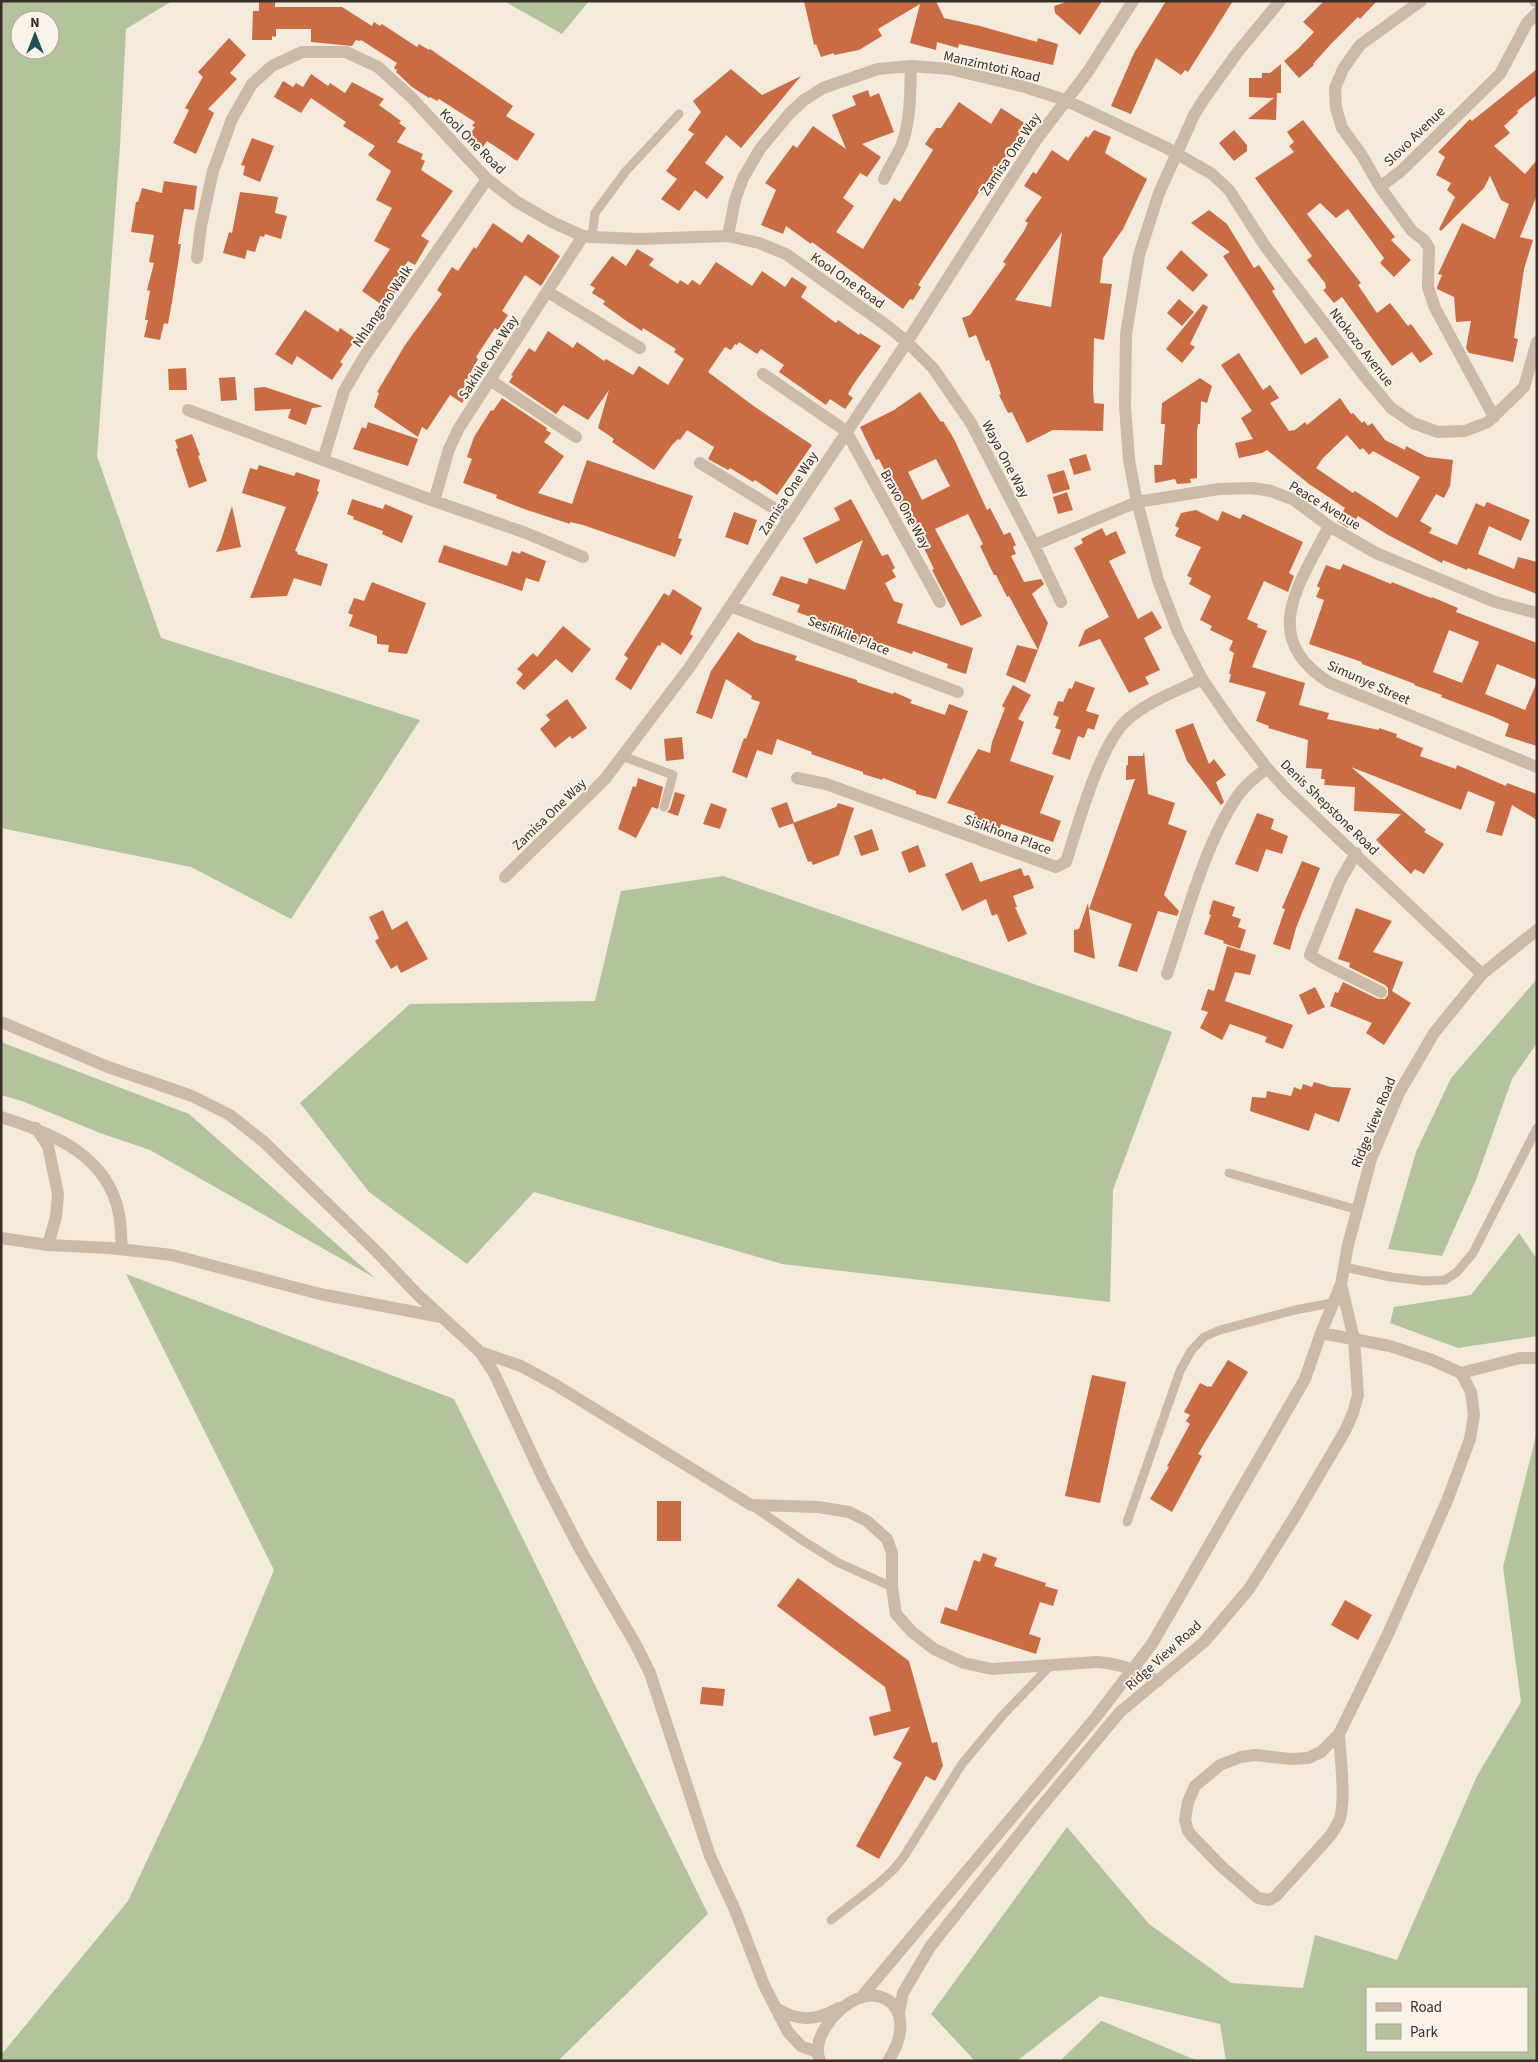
<svg xmlns="http://www.w3.org/2000/svg" width="1538" height="2062" viewBox="0 0 1538 2062" font-family="'Source Sans 3',sans-serif">
<rect width="100%" height="100%" fill="#f3eadc"/>
<path fill="#b3c39c" fill-rule="evenodd" d="M1,1H172L126,29L120,146L97,456L161,638L420,720L291,919L191,867L1,828ZM20,20H50V50H20Z
M504,1H589L562,34Z
M723,876L1172,1032L1113,1190L1110,1302L782,1264L534,1192L467,1264L369,1192L300,1103L410,1004L595,1001L621,891Z
M1537,979V1043L1512,1079L1476,1180L1442,1256L1388,1249L1416,1152L1451,1078Z
M1,1042L189,1114L375,1278L150,1150L100,1133L22,1101L1,1095Z
M1519,1233L1537,1259V1336L1458,1348L1390,1323L1394,1307L1471,1295Z
M126,1274L454,1399L708,1914L558,2061H1V2055L128,1901L203,1741L274,1570Z
M1537,1432V2061H1226L1220,2024L1100,1996L1017,2061H975L931,2014L1067,1827L1149,1924L1231,1983L1303,1988L1315,1935L1397,1960L1477,1776L1521,1702L1503,1567ZM1367,1988H1527V2051H1367Z
M1101,2021H1102L1198,2061H1060Z"/>
<path fill="#c96c44" fill-rule="evenodd" d="M259,1H275V7H342L372,26L374,22L380,26L382,24L417,47L419,44L429,50L430,49L513,106L506,116L535,134L517,161L487,141L483,147L468,137L475,127L472,126L475,122L439,99L437,101L430,97L429,98L412,87L396,72L397,70L394,68L397,63L361,40L360,41L356,40L352,46L311,42V29H276V37L272,36V40H252L253,11H259Z
M804,1H936L944,18L980,26L1037,42L1038,38L1058,44L1053,65L959,44L958,48L937,42L936,50L910,43L920,4L878,29L882,36L859,50L834,55V53L821,57L816,44L814,45Z
M1069,1H1102L1080,35L1055,13L1054,6Z
M1166,1H1233L1188,72L1185,70L1181,75L1156,58L1131,114L1111,106L1134,53Z
M1324,1H1377L1360,19L1358,17L1331,44L1313,64L1314,65L1299,78L1284,61L1298,49L1314,32L1303,22Z
M229,38L246,55L230,73L237,79L208,109L214,113L196,154L173,143L189,110L185,108L203,77L198,72Z
M1281,64V93H1277L1276,120L1248,119L1274,98L1249,97V78H1262V73H1270Z
M731,69L762,95L801,76L741,148L726,135L705,163L724,177L707,199L695,190L679,211L661,199L677,179L666,171L694,134L688,130L701,112L693,101Z
M1537,69V95L1517,111L1518,113L1504,126L1510,133L1494,146L1525,174L1537,160V195L1520,237L1533,240L1524,269L1514,338L1518,339L1513,362L1469,353L1466,348L1471,321L1456,322L1454,297L1437,289V287L1442,275L1438,274L1462,223L1495,239L1509,204L1501,200L1490,176L1484,188L1441,231L1439,229L1455,197L1447,190L1451,183L1436,175L1445,157L1438,152L1470,119L1472,121Z
M311,74L328,86L330,83L345,93L352,82L384,99L379,105L401,121L399,123L406,128L397,142L423,154L421,159L425,161L421,170L453,191L421,236L429,241L415,265L408,261L392,286L397,289L385,307L362,291L390,249L374,241L392,208L376,200L391,171L368,155L375,146L343,126L346,122L311,98L301,113L274,97L283,81L293,87L296,83L303,87Z
M868,90L870,97L879,93L894,132L862,144L881,157L867,177L860,173L843,198L854,206L836,232L863,249L894,198L900,202L933,150L925,144L936,128H941L959,102L991,124L1001,108L1026,124L997,170L1001,172L991,188L988,185L982,194L979,192L918,285L921,287L913,300L910,299L903,309L812,242L811,244L786,226L783,234L761,225L776,190L765,183L793,145L797,148L813,126L846,149L832,115L856,105L852,96Z
M1303,120L1395,237L1391,240L1411,260L1394,277L1380,263L1384,258L1348,209L1336,218L1320,203L1307,214L1361,283L1358,285L1377,313L1390,303L1408,326L1411,324L1433,354L1420,363L1412,352L1392,366L1342,297L1334,303L1323,290L1326,288L1325,283L1307,260L1312,256L1255,178L1294,152L1289,146L1294,142L1287,132Z
M1094,130L1111,137L1105,153L1147,179L1123,229L1103,258L1100,283L1112,284L1104,340L1094,338L1093,390L1094,403L1104,404L1103,431L1053,430L1027,443L1012,412L1008,413L999,395L1001,394L989,360L986,361L976,335L969,338L962,318L970,315L1006,264L1003,262L1024,231L1028,223L1025,221L1042,197L1024,186L1033,172L1036,174L1052,150L1068,161L1086,136L1088,138ZM1062,232L1051,307L1015,300Z
M1234,130L1247,145V151L1234,161L1219,143Z
M252,138L274,146L260,182L243,175L245,166L241,165Z
M164,181L197,186L194,210L184,209L178,244H181L172,302L168,324L164,323L160,340L144,337L148,320H145L150,291L147,290L154,263L149,262L154,235L131,232L136,202H138L142,188L162,193Z
M240,192L278,197L275,213L287,216L281,239L265,234L264,237L260,236L255,252L247,250L245,259L223,253L229,232L232,233Z
M1209,210L1227,224L1254,268L1259,265L1275,289L1272,291L1305,344L1316,337L1329,357L1301,375L1223,256L1230,252L1191,223Z
M493,223L522,243L528,234L560,256L541,286L525,275L502,311L508,315L498,330L495,328L476,357L478,359L464,385L471,390L462,403L450,395L427,430L422,427L418,437L374,407L379,393L377,392L405,345L442,294L437,290L452,267L458,271L474,247L476,249Z
M637,249L654,259L649,265L678,284L680,280L688,285L692,280L700,285L716,262L752,286L762,271L785,287L792,277L807,287L801,297L836,323L838,320L859,335L860,333L881,346L853,385L848,394L853,398L845,409L830,399L826,405L779,372L784,365L761,349L757,354L739,342L737,345L735,344L731,350L725,347L708,372L755,407L812,445L777,495L755,480L753,482L730,468L728,470L708,459L714,447L687,430L680,440L678,439L672,445L654,470L612,442L614,439L598,428L609,390L588,420L563,405L556,414L509,382L513,376L511,375L529,348L535,352L548,331L573,348L577,342L604,361L606,359L633,375L639,366L668,385L684,359L674,352L676,349L643,328L642,331L625,320L603,304L605,301L592,293L595,288L590,285L612,256L626,266Z
M1181,250L1208,275L1193,292L1166,268Z
M1179,299L1194,312L1182,326L1167,313Z
M1203,304L1208,307L1190,344L1195,347L1182,363L1166,349Z
M305,310L338,332L340,328L356,339L340,362L343,364L332,380L297,356L292,365L275,354Z
M1239,353L1263,390L1270,385L1279,398L1270,403L1289,431L1295,430L1305,422L1307,425L1340,398L1351,414L1353,413L1362,423L1364,421L1368,426L1372,423L1385,440L1405,450L1406,446L1427,457L1453,460L1450,486L1444,498L1436,494L1420,521L1432,528L1429,533L1457,545L1476,503L1484,507L1487,502L1530,520L1521,541L1489,526L1478,554L1514,569L1518,557L1537,562V594L1468,568L1467,570L1443,560L1442,563L1388,535L1358,516L1351,527L1349,526L1348,528L1337,521L1345,508L1309,484L1267,450L1262,453L1239,458L1235,443L1253,439L1241,418L1252,411L1221,365ZM1347,435L1360,450L1363,448L1369,455L1373,451L1420,477L1397,518L1355,491L1353,493L1316,468L1323,458Z
M186,368L187,390H169L168,369Z
M235,377L237,400L221,401L219,378Z
M1200,378L1212,386L1207,403L1201,401L1200,424H1198L1197,432V478L1190,479L1191,483L1177,484L1175,479L1155,483L1154,465H1162L1165,424H1161L1162,403Z
M265,387L322,406L321,407L312,408L306,425L288,418L291,409L255,411L254,388Z
M920,392L941,422L943,421L954,439L987,510L990,508L1004,535L1010,532L1016,545L1013,547L1016,554L1011,556L1024,582L1041,579L1044,584L1032,594L1048,623L1038,650L1009,596L1007,597L996,575H994L980,546L983,544L968,514L935,529L982,616L961,626L932,570L934,569L922,544L891,487L892,486L879,459L876,460L860,427L894,410ZM936,459L950,486L922,500L908,472Z
M502,398L547,428L546,430L551,433L544,442L564,456L538,493L572,504L587,460L693,496L678,538L682,539L675,557L583,525L570,522V524L524,509L496,498L497,495L463,483L472,459L467,457L474,437L491,410L493,411Z
M368,422L418,439L408,466L353,449L362,427L366,429Z
M192,434L200,455L198,456L207,481L189,488L176,449L178,448L175,440Z
M1086,454L1091,470L1074,475L1069,459Z
M259,465L294,476L296,472L320,480L317,491L319,492L295,551L298,552L297,554L328,564L321,586L294,578L287,596L250,598L286,507L242,493L250,468L257,470Z
M1064,470L1070,489L1053,494L1047,475Z
M1067,492L1073,510L1058,514L1053,497Z
M352,499L383,509L385,504L413,516L402,543L382,534L383,531L353,519L354,517L347,514Z
M851,499L882,556L888,554L895,568L892,570L896,577L885,583L894,601L903,604L897,623L973,648L966,674L947,668L948,664L913,651L912,654L886,645L882,644L881,648L859,640L857,644L829,633L832,625L797,612L800,605L772,595L781,576L807,584L809,578L845,590L863,540L816,564L803,538L840,520L834,508Z
M232,506L241,547L216,552L221,540Z
M1196,510L1218,521L1222,511L1240,519L1243,514L1303,542L1289,573L1294,576L1288,592L1264,581L1247,619L1258,624L1257,627L1267,631L1252,667L1305,683L1299,705L1329,713L1327,719L1379,730V728L1397,734L1396,737L1423,748L1420,756L1456,769L1457,765L1506,786L1507,783L1537,794V820L1512,805L1502,836L1486,832L1495,802L1468,791L1461,810L1351,767L1426,830L1424,832L1444,844L1424,874L1415,869L1411,874L1376,840L1401,814L1354,811L1355,787L1324,785L1325,779H1321L1322,769L1306,768L1308,740L1268,728L1269,726L1256,721L1266,692L1229,682L1231,674H1229L1234,653L1229,650L1233,641L1210,630L1212,626L1200,620L1211,596L1189,584L1192,578L1187,576L1201,547L1175,536L1179,528L1175,526L1181,513Z
M734,512L757,520L748,545L725,537Z
M1102,528L1106,536L1116,531L1126,553L1109,561L1138,619L1152,611L1162,628L1144,638L1160,670L1145,677L1149,684L1129,693L1100,639L1078,647L1085,630L1109,617L1074,548L1083,543L1081,539Z
M444,545L507,566L512,551L520,554L521,551L546,561L539,582L526,578L522,591L438,562Z
M1343,564L1391,584L1392,582L1431,598L1432,597L1458,608L1456,612L1537,643V680L1497,664L1485,694L1525,710L1537,682V746L1505,736L1509,724L1494,717L1441,697L1442,695L1414,685L1415,684L1362,664V662L1309,644L1324,600L1316,597L1320,588L1317,586L1326,565L1340,570ZM1449,630L1479,642L1462,683L1433,672Z
M372,582L426,603L407,654L388,652L389,645L377,644V636L349,626L353,615L348,613L354,598L364,601Z
M673,589L702,608L690,634L693,636L681,655L662,642L660,646L658,645L631,690L615,679L628,658L624,655L664,593L669,596Z
M563,626L591,649L572,673L556,659L524,690L516,683L523,674L517,669L533,653L537,657Z
M738,632L754,642L797,656L795,660L857,680V682L893,694L894,692L912,700L910,703L945,715L949,704L968,711L936,799L916,794V791L883,778L882,780L863,774V772L811,754L812,752L777,739L772,755L757,750L747,778L732,772L744,738L746,739L760,702L751,699L752,696L726,679L712,719L696,713L711,671Z
M1017,645L1038,650L1025,683L1006,675Z
M1075,681L1095,688L1086,711L1099,715L1094,730L1088,728L1084,738L1078,736L1070,760L1052,754L1061,730L1055,728L1059,717L1053,715L1058,701L1063,702L1069,688L1072,689Z
M1013,685L1031,695L1018,719L1024,722L1010,761L1054,776L1040,813L1061,821L1053,842L1001,824L999,830L990,828L989,833L970,827L975,812L947,803L978,749L990,753L992,742L1005,708L1002,706Z
M567,699L587,728L572,739L570,736L555,748L540,729L550,720L546,715Z
M1193,723L1209,764L1214,759L1226,775L1216,782L1224,802L1221,805L1187,761L1175,730Z
M682,737L684,759L666,761L664,739Z
M1144,751L1148,794L1175,803L1168,824L1187,831L1164,895L1179,911L1177,916L1158,911L1137,972L1118,966L1132,924L1089,909L1135,779L1126,780V766L1128,765V756H1143Z
M638,778L663,787L658,809L652,807L636,838L618,829L633,786L636,787Z
M675,792L685,795L678,816L667,812L670,809Z
M787,802L794,823L779,828L771,808Z
M711,803L727,809L720,829L703,824Z
M838,803L854,808L839,855L813,865L811,861L808,862L793,823L836,807Z
M1257,813L1274,819L1271,829L1288,836L1282,854L1266,849L1258,872L1235,864Z
M872,829L879,850L861,856L854,836Z
M918,845L926,866L909,873L901,852Z
M1302,861L1320,868L1296,928L1290,950L1273,944L1285,909L1282,908Z
M972,862L980,882L1021,868L1024,876L1029,875L1034,888L1013,896L1017,907H1015L1027,934L1008,942L997,914L992,916L986,899L962,911L945,874Z
M1213,900L1235,907L1232,916L1241,919L1238,927L1246,930L1240,949L1223,943L1224,941L1204,934L1211,915L1209,914Z
M1088,903L1095,959L1074,952V930L1079,929Z
M1356,908L1392,921L1373,952L1403,962L1392,991L1411,1003L1384,1045L1366,1033L1372,1023L1330,1006L1335,992L1338,993L1343,982L1378,999H1385L1388,995V988L1385,985L1349,967L1350,963L1338,959Z
M383,910L392,930L407,921L428,959L401,973L397,965L391,969L375,941L379,938L369,917Z
M1227,946L1256,955L1250,975L1235,972L1225,1001L1293,1025L1283,1049L1265,1042L1267,1037L1230,1024L1222,1040L1200,1028L1208,1012L1201,1010L1208,989L1214,991Z
M1315,987L1325,1007L1308,1015L1299,995Z
M1314,1082L1331,1087L1351,1088L1339,1122L1315,1113L1309,1131L1250,1111L1252,1097L1266,1098L1267,1091L1291,1096L1294,1087L1301,1090L1303,1084L1312,1087Z
M1228,1360L1248,1372L1198,1454L1202,1456L1172,1512L1150,1499L1169,1467L1167,1466L1190,1424L1186,1421L1190,1415L1184,1412L1200,1383L1208,1387L1209,1386L1211,1387Z
M1092,1375L1126,1382L1100,1503L1065,1496Z
M657,1501H681V1541H657Z
M983,1553L997,1558L994,1566L1046,1583L1045,1586L1058,1590L1053,1606L1040,1602L1029,1634L1041,1638L1036,1654L940,1623L945,1607L957,1611L974,1560L980,1562Z
M798,1578L909,1661L932,1743L937,1742L943,1766L935,1781L926,1776L879,1859L856,1846L902,1763L893,1758L910,1727L874,1736L869,1717L891,1711L885,1687L777,1606Z
M1345,1600L1372,1615L1358,1640L1331,1625Z
M702,1687L725,1689L723,1706L700,1704Z"/>
<g fill="none" stroke-linecap="round" stroke-linejoin="round">
<path stroke="#ccbaa8" stroke-width="9" d="M592,237L595,213L626,171L679,114
M622,756L673,775L664,807
M1229,1173L1358,1210
M1344,1267L1391,1277L1424,1281L1445,1280L1457,1272L1473,1253L1537,1128
M751,1505L805,1542L837,1562L892,1587
M1127,1522L1180,1371L1191,1351L1204,1337L1220,1330L1295,1310L1337,1302
M831,1920L880,1882L893,1870L903,1858L962,1764L1002,1716L1050,1666"/>
<path stroke="#ccbaa8" stroke-width="12" d="M1421,1L1360,45L1343,69L1335,88L1336,108L1342,128L1361,154L1380,187L1401,171L1500,74L1527,23L1537,13
M1535,1L1537,2
M884,179C889,167 897,156 902,144C911,119 910,92 911,66
M1380,187L1412,231L1424,240L1429,248L1428,287L1435,308L1494,417
M728,236L735,200L743,178L760,149L789,114L804,100L823,88L878,69L911,66L950,69L1025,87L1065,100L1165,147L1212,174L1229,190L1265,246L1366,378L1391,408L1413,423L1438,432L1465,431L1488,422L1524,387L1537,342
M197,258L201,226L213,171L232,119L252,84L272,66L302,52H346L378,67L411,97L487,179L517,202L552,222L583,236L592,237L640,239L728,236L759,243L786,254L886,325L907,342L933,368L971,423L1034,545L1061,602
M548,292L640,348
M763,374L846,431L940,602
M490,380L576,437
M188,410L434,501L526,533L583,557
M323,460L344,391L364,357L487,179
M700,463L790,518
M434,501L449,449L459,428L583,236
M1329,526C1300,584 1257,637 1330,683L1537,767
M1034,545L1137,502L1219,489L1252,488L1271,491L1294,500L1329,526L1376,553L1495,602L1537,613
M730,606L958,692
M797,778L826,784L1056,867L1066,862C1078,825 1100,743 1128,719C1149,701 1177,691 1202,679
M1356,853L1340,881L1310,955L1321,962L1381,992
M505,877L605,779L689,668L907,342L1036,140L1087,73L1133,1
M1167,974C1186,918 1205,842 1239,794C1246,784 1257,776 1267,768
M1,1022L108,1067L192,1096L230,1115L264,1142L377,1252L418,1295L465,1338L480,1352L494,1373L543,1478L580,1549L636,1645L650,1673L710,1856L735,1910L764,1985L788,2032L801,2046L817,2052
M1,1117C52,1133 108,1155 119,1214C121,1225 121,1238 122,1249
M36,1128L48,1146L58,1194L56,1217L48,1245
M1,1238L48,1245L110,1248L172,1255L320,1294L441,1317
M1321,1333L1390,1346L1432,1360L1461,1373L1471,1392L1474,1415L1470,1439L1447,1501L1388,1634L1339,1734L1321,1752L1308,1758L1291,1759L1255,1755L1241,1757L1220,1765L1195,1786L1188,1802L1185,1820L1188,1831L1192,1836L1222,1867L1258,1898L1269,1900L1276,1896L1330,1836C1334,1830 1338,1825 1340,1818C1346,1798 1340,1756 1339,1734
M480,1352L521,1366L554,1384L751,1505L818,1507L849,1512L867,1521L887,1539L892,1553V1587L896,1614L912,1632L934,1649L964,1663L992,1669L1097,1662C1121,1664 1136,1670 1158,1681
M1461,1373L1520,1358H1537
M863,1995L1096,1717L1152,1644L1305,1379L1321,1333L1341,1284L1348,1245L1371,1159L1399,1093L1434,1033L1482,974
M776,2008C798,2022 816,2021 839,2008
M899,2012L903,1993L930,1947L1036,1813L1120,1712L1204,1642L1249,1589L1295,1516L1345,1431L1353,1413L1358,1395L1354,1339L1341,1284
M820,2061C815,2049 819,2038 825,2028C865,1966 927,2002 888,2061"/>
<path stroke="#ccbaa8" stroke-width="12" d="M1280,1L1237,53L1204,99L1194,115L1159,193L1139,255L1126,334L1125,406L1129,460L1137,502L1158,580L1178,632L1202,679L1233,724L1267,768L1287,790L1482,974L1537,930"/>
</g>
<g text-anchor="middle" stroke-width="4" stroke-linejoin="round" paint-order="stroke">
<g font-size="14" fill="#382e28" stroke="#faf3e9">
<text transform="translate(992 66) rotate(13)" y="5">Manzimtoti Road</text>
<text transform="translate(1414 136) rotate(-44)" y="5">Slovo Avenue</text>
<text transform="translate(473 141) rotate(45)" y="5">Kool One Road</text>
<text transform="translate(1010 154) rotate(-56)" y="5">Zamisa One Way</text>
<text transform="translate(848 280) rotate(35)" y="5">Kool One Road</text>
<text transform="translate(382 306) rotate(-56)" y="5">Nhlangano Walk</text>
<text transform="translate(1362 347) rotate(52)" y="5">Ntokozo Avenue</text>
<text transform="translate(488 357) rotate(-57)" y="5">Sakhile One Way</text>
<text transform="translate(1006 459) rotate(62)" y="5">Waya One Way</text>
<text transform="translate(788 493) rotate(-57)" y="5">Zamisa One Way</text>
<text transform="translate(1325 505) rotate(31)" y="5">Peace Avenue</text>
<text transform="translate(906 509) rotate(61)" y="5">Bravo One Way</text>
<text transform="translate(849 635) rotate(21)" y="5">Sesifikile Place</text>
<text transform="translate(1369 682) rotate(24)" y="5">Simunye Street</text>
<text transform="translate(1330 807) rotate(44)" y="5">Denis Shepstone Road</text>
<text transform="translate(549 814) rotate(-44)" y="5">Zamisa One Way</text>
<text transform="translate(1008 834) rotate(20)" y="5">Sisikhona Place</text>
<text transform="translate(1373 1122) rotate(-68)" y="5">Ridge View Road</text>
<text transform="translate(1163 1655) rotate(-42)" y="5">Ridge View Road</text>
</g>
</g>
<rect width="1538" height="2062" fill="none" stroke="#382e28" stroke-width="5"/>
<rect x="1366" y="1987" width="162" height="65" fill="#faf3e9" stroke="#aca49c"/>
<rect x="1376" y="2003" width="25" height="8" fill="#ccbaa8" stroke="#aca49c"/>
<text x="1410" y="2012" font-size="15" fill="#382e28">Road</text>
<rect x="1376" y="2024" width="25" height="15" fill="#b3c39c" stroke="#aca49c"/>
<text x="1410" y="2037" font-size="15" fill="#382e28">Park</text>
<g transform="translate(35 35)"><circle r="24" fill="#faf3e9" stroke="#aca49c"/>
<path d="M0-4L9 19L0 12L-9 19Z" fill="#1c535b"/>
<text y="-8" font-size="14" font-weight="bold" text-anchor="middle" fill="#382e28">N</text>
</g>
</svg>
